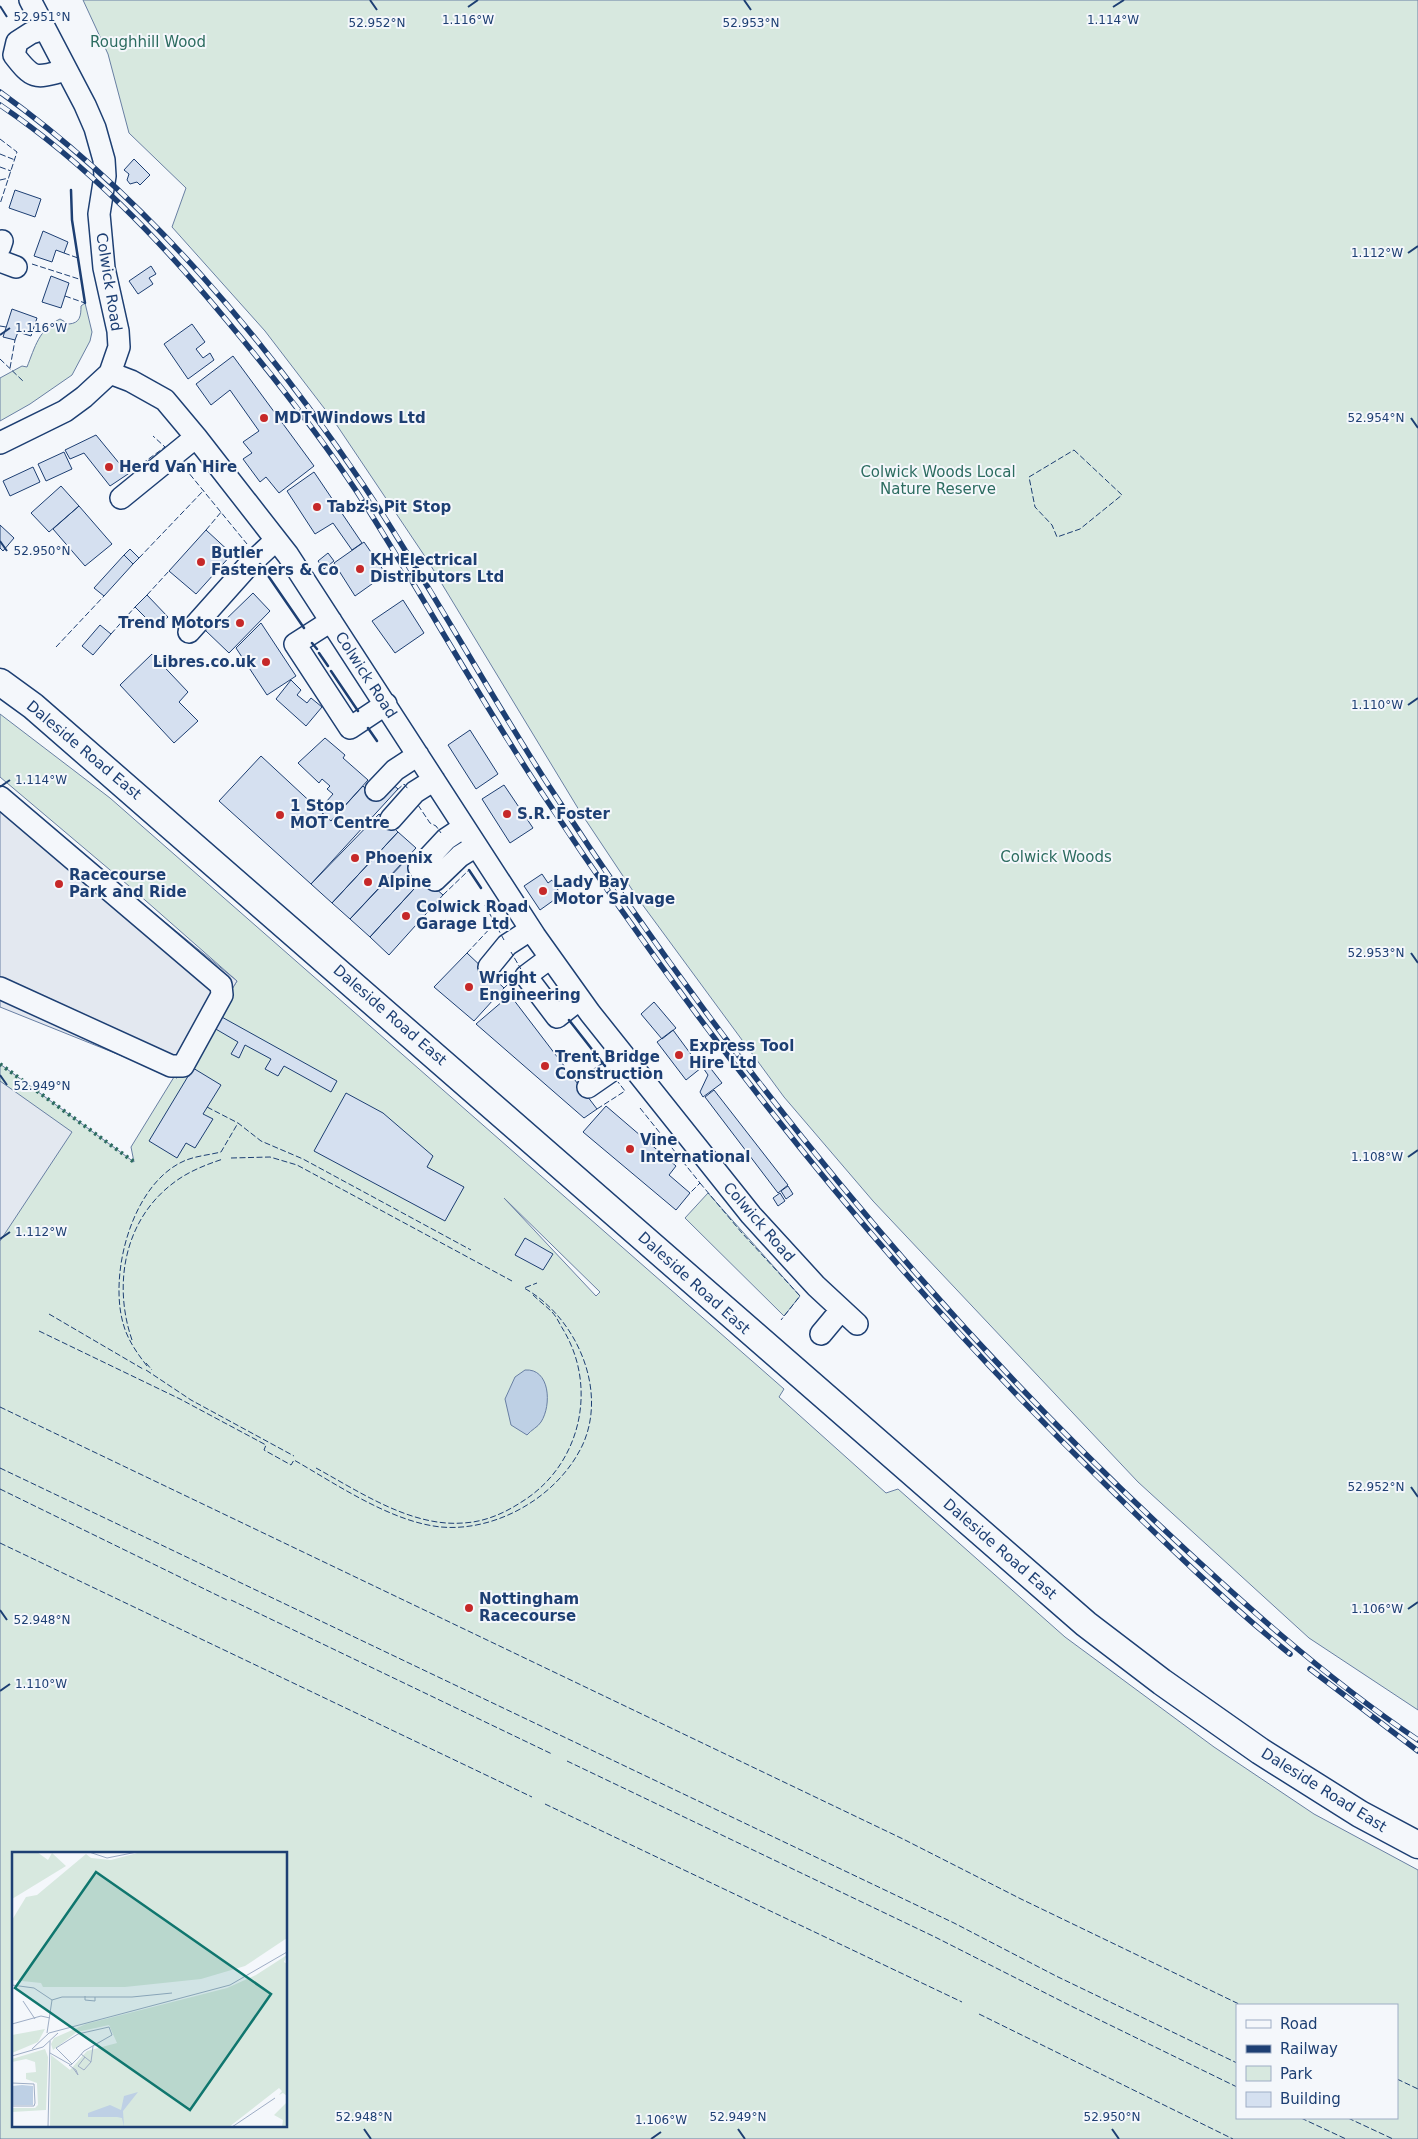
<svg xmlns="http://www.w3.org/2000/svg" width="1418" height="2139" viewBox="0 0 1418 2139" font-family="'DejaVu Sans',sans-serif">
<rect width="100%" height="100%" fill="#f4f7fb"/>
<path fill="#d7e8df" stroke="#687fa3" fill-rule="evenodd" d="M83,0H1418V1710L1309,1638L1138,1482L873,1201L784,1097L639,900L579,810L428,561L334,421L265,331L172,227L186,188L129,133L108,54Z
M85,303L92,332L90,341L72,375L30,404L0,421V378L22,366L27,367C35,347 39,329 60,319L69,324C80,323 81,316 81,306Z
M0,714L110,798L784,1389L779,1397L886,1493L898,1489L1065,1637L1214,1747L1314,1814L1418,1870V2139H0V1064L134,1162L131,1147L174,1077L177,1078L237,981L129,886L0,777ZM504,1198L600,1292L596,1296ZM14,1853H286V2125H14ZM1237,2005H1397V2118H1237Z
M708,1193L800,1296L784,1316L685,1218Z"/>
<path fill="#e3e8f0" stroke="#687fa3" d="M0,787L237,981L177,1078L0,1007Z
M0,1081L72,1132L0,1241Z"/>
<path fill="#bed0e5" stroke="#687fa3" d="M525,1370C550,1368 552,1405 541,1422C538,1427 531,1430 527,1435L511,1425L505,1399L515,1377Z"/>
<path fill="#d5e0f0" stroke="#1d3f73" d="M134,159L150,175L140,185L137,182L130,184L127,180L129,174L124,170Z
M15,190L41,199L35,217L9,208Z
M43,231L68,242L64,253L56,250L52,262L34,256Z
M151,266L156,274L149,278L153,284L138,294L129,281Z
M51,276L69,283L61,308L42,302Z
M12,309L37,318L31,336L18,332L15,340L3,337Z
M192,324L205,342L196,349L203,358L210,353L214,360L188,379L164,344Z
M233,356L314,466L279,493L266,477L260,482L243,459L252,453L243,442L259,431L230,390L211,405L196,384Z
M96,435L128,474L110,486L84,453L70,459L65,450Z
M64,452L72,469L46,481L38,464Z
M33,467L40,482L10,496L3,481Z
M314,472L362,543L352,550L333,523L315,534L287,491Z
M61,486L79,506L49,532L31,513Z
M79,506L112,544L85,566L53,529Z
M0,525L14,538L3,551L0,548Z
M206,530L232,554L196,594L169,571Z
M364,542L386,574L355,596L334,563Z
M130,549L139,558L133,564L124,555Z
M328,553L334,561L324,569L318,561Z
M124,555L133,564L104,596L94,588Z
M253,593L270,611L229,653L205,630L214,621L219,626Z
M147,595L168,617L156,628L135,607Z
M403,600L424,633L395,653L372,621Z
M261,623L296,676L267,695L236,648Z
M100,625L111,634L93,655L82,646Z
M152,654L188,692L179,702L198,721L174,743L120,685Z
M291,680L301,690L297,695L307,703L311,698L322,707L306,726L276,699Z
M470,730L498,774L476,789L448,745Z
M325,738L345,755L343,758L368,780L331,821L319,810L333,794L327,789L330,786L322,779L319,783L298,763Z
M261,756L331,821L363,786L375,799L391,783L398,789L311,884L219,801Z
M504,785L533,828L510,843L482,799Z
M379,814L398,832L332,903L311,884Z
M398,832L416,848L350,919L332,903Z
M405,861L424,878L370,937L350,919Z
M542,874L548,883L552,880L561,895L540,910L524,886Z
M424,878L443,895L389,955L370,937Z
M467,953L504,988L474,1021L434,987Z
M510,995L597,1109L584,1118L476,1024Z
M654,1002L676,1028L662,1039L641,1014Z
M220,1016L337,1081L331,1092L284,1066L278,1076L265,1069L271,1059L245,1045L239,1058L231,1054L238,1042L214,1028Z
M673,1030L701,1068L686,1080L657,1042Z
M701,1056L722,1083L703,1097L700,1092L708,1075L697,1059Z
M193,1068L221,1085L203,1114L213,1119L195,1148L186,1143L177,1158L149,1141Z
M714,1090L788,1185L778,1193L705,1097Z
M346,1093L383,1113L433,1156L427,1167L464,1187L445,1221L314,1151Z
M606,1106L676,1166L669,1175L690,1193L676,1210L583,1132Z
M788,1186L793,1194L786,1199L781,1191Z
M780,1193L785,1201L778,1206L773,1198Z
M525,1238L553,1254L543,1270L515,1255Z"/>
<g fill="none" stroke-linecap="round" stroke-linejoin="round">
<g stroke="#1d3f73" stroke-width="24">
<path id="minor" d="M44,29L31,33L17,42L14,55C34,81 36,78 66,70
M0,247L2,241
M0,261L16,267
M110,373L131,381L165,400L196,437L288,555L535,936L590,1013L751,1215L816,1286L857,1324
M0,443L65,411L84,397L110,373L119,347L118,331L104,268L99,214L105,176L104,160L95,128L85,105L30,0
M121,498L196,437
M331,621L295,644L350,728L386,704
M189,632L247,567L276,540
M376,790L395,770L418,755
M0,797L221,985L222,995L183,1066H171L0,988
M391,819L415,792L434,780
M419,868L446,839L464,827
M435,880L460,856L476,846
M550,958L526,976L557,1017L580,999
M489,967L507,945L530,930
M588,1087L627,1060
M821,1334L841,1310"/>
</g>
<g stroke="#1d3f73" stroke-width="29">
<path id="major" d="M0,682L33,706L1086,1624L1162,1682L1260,1751L1360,1814L1418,1845"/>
</g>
<use href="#minor" stroke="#f4f7fb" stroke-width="21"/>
<use href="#major" stroke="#f4f7fb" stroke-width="26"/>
<g stroke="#1d3f73" stroke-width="5.5">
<path id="rail" d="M0,92C146,197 264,338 364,486C429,583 485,687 549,786C722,1052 924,1304 1156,1522C1239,1600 1323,1676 1418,1740
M0,105C87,164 161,241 228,322C274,377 318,433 357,492C421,592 478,697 544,796C706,1042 892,1276 1103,1482C1163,1541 1224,1601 1290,1654
M1310,1669L1418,1751"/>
</g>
<use href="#rail" stroke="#f4f7fb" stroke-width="4" stroke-dasharray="11" stroke-linecap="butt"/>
<path stroke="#2c6c60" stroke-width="4" stroke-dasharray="2.5 4" stroke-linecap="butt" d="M0,1064L134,1162"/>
<path stroke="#1d3f73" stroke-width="1" stroke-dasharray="6 2.5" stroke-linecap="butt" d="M0,139L17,152L0,204
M0,154L15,160
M0,167L11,171
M0,180L9,178
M64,253L78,258
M32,264L82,280
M65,296L85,303
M0,326L6,327
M0,359L24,382
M10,368L15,340
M1074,450L1122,495L1080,529L1057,537L1052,525L1035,507L1029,477Z
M179,461L247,544
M128,474L165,447L153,436
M206,530L222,511
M139,558L204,490
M147,595L169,571
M111,634L135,607
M56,647L104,596
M397,790L404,784L408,789
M418,805L430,823L436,826L441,833
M443,895L469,870
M485,905L504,940
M467,953L495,923
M504,988L522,971L511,952
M207,1107L238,1123L261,1141L303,1159L471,1250
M640,1108L700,1183L690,1193
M597,1109L625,1091L618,1082
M231,1158L270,1157L297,1165L512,1281
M700,1183L742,1233L800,1296L781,1320
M49,1314L143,1369
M39,1331L180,1399L266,1445L264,1450L291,1465L294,1460C336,1484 391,1522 441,1527C497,1532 559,1496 583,1444C608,1388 575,1316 524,1288L537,1283
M132,1340C113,1285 124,1221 172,1184C187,1172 205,1165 223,1159
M146,1363L152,1370
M147,1366C137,1353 127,1339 123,1323C109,1273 132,1184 184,1161C195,1156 209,1155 221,1152L238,1123
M146,1370L191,1400L294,1456
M0,1407L903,1839L1021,1899L1241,2005
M0,1468L954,1923L1056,1976L1237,2063
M316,1468C360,1492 411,1527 463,1523C485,1522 505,1513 523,1501C580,1465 598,1389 564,1331C560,1325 557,1317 552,1312C546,1306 538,1300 532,1294
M0,1489L229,1601
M0,1543L532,1797
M231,1600L552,1754
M567,1761L935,1937L1071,2006L1237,2087
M545,1804L962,2002
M979,2014L1233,2139
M1397,2079L1418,2089
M1301,2118L1346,2139
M1348,2118L1393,2139"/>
<path stroke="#1d3f73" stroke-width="2.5" d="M71,190L72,220L85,303
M260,564L304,628
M312,643L317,649
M319,653L328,666
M331,671L358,711
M368,728L377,741
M469,870L481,888
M569,1020L605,1066"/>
</g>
<path fill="none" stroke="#1d3f73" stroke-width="2" d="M370,0L377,10M744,0L751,10M0,6L7,17M468,7L478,0M1113,7L1124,0M1408,253L1418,246M0,335L10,328M1411,418L1418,428M0,541L7,551M1408,705L1418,698M0,787L10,780M1411,953L1418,963M0,1075L7,1085M1408,1157L1418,1150M0,1239L10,1232M1411,1487L1418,1497M1408,1609L1418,1602M0,1610L7,1620M0,1691L10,1684M364,2129L371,2139M738,2129L745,2139M1112,2129L1119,2139M651,2139L661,2132"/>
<g fill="#c62828" stroke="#f4f7fb" stroke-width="2">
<circle cx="264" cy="418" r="5"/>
<circle cx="109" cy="467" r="5"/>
<circle cx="317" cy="507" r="5"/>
<circle cx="201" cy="562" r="5"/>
<circle cx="360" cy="569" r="5"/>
<circle cx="240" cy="623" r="5"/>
<circle cx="266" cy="662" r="5"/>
<circle cx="507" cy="814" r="5"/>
<circle cx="280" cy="815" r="5"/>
<circle cx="355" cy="858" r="5"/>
<circle cx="368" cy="882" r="5"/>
<circle cx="59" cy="884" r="5"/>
<circle cx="543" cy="891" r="5"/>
<circle cx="406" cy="916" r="5"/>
<circle cx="469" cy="987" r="5"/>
<circle cx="679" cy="1055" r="5"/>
<circle cx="545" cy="1066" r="5"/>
<circle cx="630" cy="1149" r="5"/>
<circle cx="469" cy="1608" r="5"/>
</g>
<g text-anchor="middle" stroke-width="4" stroke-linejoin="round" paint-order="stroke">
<g font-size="15" fill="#2c6c60" stroke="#f4f7fb">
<text x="148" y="47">Roughhill Wood</text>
<text x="938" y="477">Colwick Woods Local<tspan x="938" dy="17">Nature Reserve</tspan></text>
<text x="1056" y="862">Colwick Woods</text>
</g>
<g font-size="15" fill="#1d3f73" stroke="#f4f7fb">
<text transform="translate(109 282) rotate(81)" y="5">Colwick Road</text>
<text transform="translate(366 675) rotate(57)" y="5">Colwick Road</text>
<text transform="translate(84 750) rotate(40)" y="5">Daleside Road East</text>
<text transform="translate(390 1015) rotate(41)" y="5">Daleside Road East</text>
<text transform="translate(759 1222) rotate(49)" y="5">Colwick Road</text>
<text transform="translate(694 1283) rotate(42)" y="5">Daleside Road East</text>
<text transform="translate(1000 1549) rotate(41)" y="5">Daleside Road East</text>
<text transform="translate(1324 1790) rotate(32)" y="5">Daleside Road East</text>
</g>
<g font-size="15" font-weight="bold" fill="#1d3f73" stroke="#f4f7fb" text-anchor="start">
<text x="274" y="423">MDT Windows Ltd</text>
<text x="119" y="472">Herd Van Hire</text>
<text x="327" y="512">Tabz's Pit Stop</text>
<text x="211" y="558">Butler<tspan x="211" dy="17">Fasteners &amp; Co</tspan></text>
<text x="370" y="565">KH Electrical<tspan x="370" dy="17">Distributors Ltd</tspan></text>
<text x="230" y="628" text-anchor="end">Trend Motors</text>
<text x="256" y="667" text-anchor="end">Libres.co.uk</text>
<text x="290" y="811">1 Stop<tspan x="290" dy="17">MOT Centre</tspan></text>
<text x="517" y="819">S.R. Foster</text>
<text x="365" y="863">Phoenix</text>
<text x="69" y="880">Racecourse<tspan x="69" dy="17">Park and Ride</tspan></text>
<text x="378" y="887">Alpine</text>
<text x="553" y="887">Lady Bay<tspan x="553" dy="17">Motor Salvage</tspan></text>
<text x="416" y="912">Colwick Road<tspan x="416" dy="17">Garage Ltd</tspan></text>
<text x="479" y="983">Wright<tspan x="479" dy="17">Engineering</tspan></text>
<text x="689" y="1051">Express Tool<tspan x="689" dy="17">Hire Ltd</tspan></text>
<text x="555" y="1062">Trent Bridge<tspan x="555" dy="17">Construction</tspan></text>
<text x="640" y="1145">Vine<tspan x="640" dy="17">International</tspan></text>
<text x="479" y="1604">Nottingham<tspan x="479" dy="17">Racecourse</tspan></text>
</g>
</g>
<g transform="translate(12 1852)">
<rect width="275" height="275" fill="#f4f7fb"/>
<path d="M0,0H25L36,8L40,1L54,14L0,47ZM129,0H275V86L233,114L189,127L113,135H31L29,131L0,128V68L14,45L25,43L74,2L79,6L99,8ZM275,103L272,110L275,112V244L271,241L267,243L270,239L267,236L217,275H38L39,203L58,218L75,199L105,191L97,173L65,180L41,198L39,192L42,186L74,172L215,136L244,123ZM33,177L26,190L0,201V183ZM33,197L36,205L34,258L0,260V256H23L26,253L25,231L14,227V221L24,220L23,210L14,207L0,210V207ZM275,250V275H270L271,268L262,263Z" fill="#d7e8df"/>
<path d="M10,233L21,234V253H0V234ZM126,240L111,259L112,275L110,266L105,265H76V261L98,253L109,258L112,244Z" fill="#bed0e5"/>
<path fill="none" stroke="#9eadc5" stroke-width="1" d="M77,0L95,6L125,0M0,133L22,136L40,148M73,144V148L83,149V145M40,148L50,145H120L160,141M11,149L23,167M0,172L29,164L38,166M35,181L40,148M20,197L37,181L218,133L275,100M38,201L59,213L66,206L72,199L100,183L97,175L66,182L44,196L60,212M69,202L79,210L81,194M0,204L31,195L46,181M73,205L66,214L72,218L79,210M57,213L61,216L64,218L66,223L61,216M0,231L22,232L23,251L22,254H0M36,275L38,189M220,275L263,246"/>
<path fill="#0f766e" fill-opacity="0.15" stroke="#0f766e" stroke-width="2.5" d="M84,20L259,142L178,258L3,136Z"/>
<rect width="275" height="275" fill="none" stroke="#1d3f73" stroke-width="2.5"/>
</g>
<g font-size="12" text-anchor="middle" fill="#1d3f73" stroke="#f4f7fb" stroke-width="4" stroke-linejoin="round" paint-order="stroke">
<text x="42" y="21">52.951°N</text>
<text x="1113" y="24">1.114°W</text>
<text x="468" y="24">1.116°W</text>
<text x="377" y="27">52.952°N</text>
<text x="751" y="27">52.953°N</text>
<text x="1377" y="257">1.112°W</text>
<text x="41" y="332">1.116°W</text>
<text x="1376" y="422">52.954°N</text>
<text x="42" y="555">52.950°N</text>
<text x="1377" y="709">1.110°W</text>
<text x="41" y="784">1.114°W</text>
<text x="1376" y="957">52.953°N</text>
<text x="42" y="1090">52.949°N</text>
<text x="1377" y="1161">1.108°W</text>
<text x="41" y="1236">1.112°W</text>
<text x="1376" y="1491">52.952°N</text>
<text x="1377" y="1613">1.106°W</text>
<text x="42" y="1624">52.948°N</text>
<text x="41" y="1688">1.110°W</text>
<text x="364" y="2121">52.948°N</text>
<text x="738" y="2121">52.949°N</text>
<text x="1112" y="2121">52.950°N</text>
<text x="661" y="2124">1.106°W</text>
</g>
<rect x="1236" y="2004" width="162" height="115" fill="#f4f7fb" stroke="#9eadc5"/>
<rect x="1246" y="2020" width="25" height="8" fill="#f4f7fb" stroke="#9eadc5"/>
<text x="1280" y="2029" font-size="15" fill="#1d3f73">Road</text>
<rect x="1246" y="2045" width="25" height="8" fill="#1d3f73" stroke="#9eadc5"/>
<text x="1280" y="2054" font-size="15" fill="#1d3f73">Railway</text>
<rect x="1246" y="2066" width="25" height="15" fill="#d7e8df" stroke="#9eadc5"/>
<text x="1280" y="2079" font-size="15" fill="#1d3f73">Park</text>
<rect x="1246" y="2092" width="25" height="15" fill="#d5e0f0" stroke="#9eadc5"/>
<text x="1280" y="2104" font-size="15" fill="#1d3f73">Building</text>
</svg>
